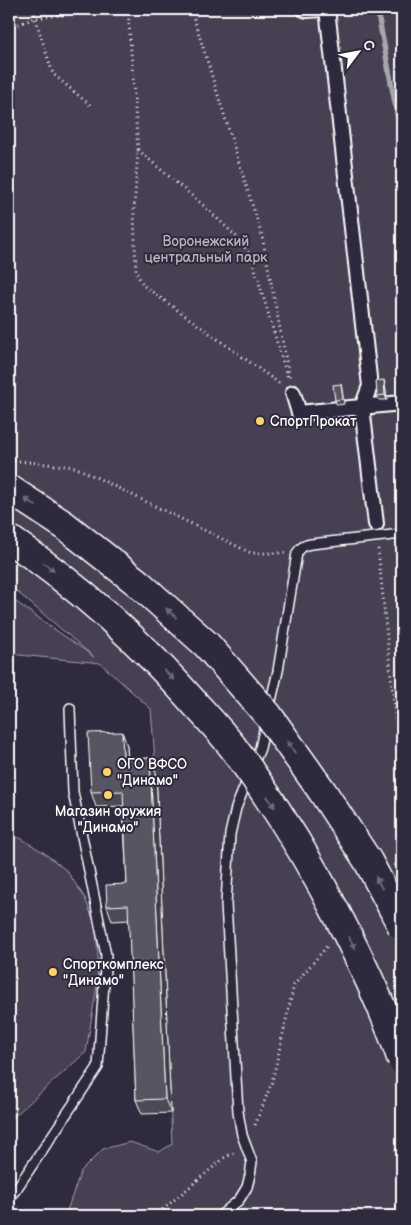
<svg xmlns="http://www.w3.org/2000/svg" width="411" height="1225" viewBox="0 0 411 1225" font-family="'Balsamiq Sans',sans-serif">
<rect width="100%" height="100%" fill="#2f2a3d"/>
<filter id="ink" filterUnits="userSpaceOnUse"><feTurbulence type="fractalNoise" baseFrequency=".02" numOctaves="2"/><feDisplacementMap in="SourceGraphic" scale="10" xChannelSelector="R" yChannelSelector="G"/><feConvolveMatrix kernelMatrix="1 2 1 2 8 2 1 2 1" color-interpolation-filters="sRGB"/></filter>
<g filter="url(#ink)">
<path fill="#464152" stroke="#a2a0a8" d="M9,9H402V1216H310L326,1215L264,1210L240,1216H65L81,1171L103,1149L130,1142L159,1152L172,1144L156,773L151,709L100,663L9,654V597L94,657L9,585Z
M9,834L22,839L43,852L67,871L85,898L96,927L98,959L97,985L86,1052L9,1121Z"/>
<g fill="none" stroke-linecap="round" stroke-linejoin="round">
<path stroke="#a7a6ad" stroke-width="5.5" d="M377,9L402,139"/>
<g stroke="#fff" stroke-width="12">
<path id="service" d="M269,709L278,671L297,553C301,547 304,545 311,544L402,534
M9,1198L17,1188L98,1067L106,955L73,792L70,708
M220,1216L239,1200L247,1187L250,1175L252,1162L242,1135L238,1112L226,904L230,834L236,808L260,748L266,721"/>
</g>
<g stroke="#fff" stroke-width="18">
<path id="pedestrian" d="M304,9L307,10L322,9
M327,9L370,386L362,407L376,524
M293,393L299,413L402,403"/>
</g>
<path stroke="#fff" stroke-width="3" stroke-dasharray="1 4" stroke-linecap="butt" d="M34,9L35,18L53,74L90,105
M128,9L138,150L134,211L136,272L144,286L280,384
M191,9L262,236L290,380
M9,28L35,18L111,9
M138,150L204,206L239,239L251,256L287,376
M9,460L75,467L251,553H286
M378,549L402,783
M394,865L402,861
M255,1125L272,1082L294,985L328,945
M395,1149L402,1153
M155,1216L224,1158L234,1153"/>
<use href="#service" stroke="#2f2a3d" stroke-width="9"/>
<use href="#pedestrian" stroke="#2f2a3d" stroke-width="14"/>
<g stroke="#fff" stroke-width="31" stroke-linecap="butt">
<path id="primary-bridge" d="M9,489L64,525L138,583L207,645L268,715L322,791L368,861L402,926
M9,539C78,586 142,643 197,706C209,719 221,732 232,746C273,801 310,861 341,922C364,967 386,1013 402,1060"/>
</g>
<use href="#primary-bridge" stroke="#2f2a3d" stroke-width="28"/>
</g>
<path fill="#4d4956" stroke="#fff" d="M341,384L342,389L344,404L337,405L335,400Z
M385,384L387,400H379L377,396Z
M122,732L127,746L128,759L150,758L156,773L171,1113L142,1114L136,1100L129,920L112,921L107,906L127,884L123,806L96,807L91,792Z"/>
<path fill="#3e3c46" stroke="#fff" d="M384,380L385,384L387,400L385,395Z
M122,732L127,746L128,774L123,760Z
M150,758L156,773L171,1113L165,1099Z"/>
<path fill="#595564" stroke="#fff" d="M384,380L385,395L377,396L376,381Z
M341,384L343,399L335,400L333,385Z
M122,732L123,760L150,758L165,1099L136,1100L128,905L107,906L106,885L127,884L123,791L91,792L88,733Z"/>
<defs><path id="oneway-solid" d="M-6-.8H1V-3.2L6.5 0L1 3.2V.8H-6Z" transform="scale(1.25)"/></defs>
<g fill="#6d6a77">
<use href="#oneway-solid" transform="translate(30 502) rotate(-147)"/>
<use href="#oneway-solid" transform="translate(49 567) rotate(39)"/>
<use href="#oneway-solid" transform="translate(171 613) rotate(-138)"/>
<use href="#oneway-solid" transform="translate(169 675) rotate(45)"/>
<use href="#oneway-solid" transform="translate(291 747) rotate(-126)"/>
<use href="#oneway-solid" transform="translate(271 802) rotate(55)"/>
<use href="#oneway-solid" transform="translate(379 883) rotate(-118)"/>
<use href="#oneway-solid" transform="translate(352 943) rotate(63)"/>
</g>
</g>
<g fill="#ffd166" stroke="#2f2a3d" stroke-width="2">
<circle cx="260" cy="421" r="5"/>
<circle cx="107" cy="772" r="5"/>
<circle cx="108" cy="795" r="5"/>
<circle cx="53" cy="972" r="5"/>
</g>
<g text-anchor="middle" stroke-width="4" stroke-linejoin="round" paint-order="stroke">
<g font-size="14" fill="#b5b3ba" stroke="#2f2a3d">
<text x="206" y="246">Воронежский<tspan x="206" dy="16">центральный парк</tspan></text>
</g>
<g font-size="14" fill="#fff" stroke="#2f2a3d" text-anchor="start">
<text x="270" y="426">СпортПрокат</text>
<text x="117" y="769">ОГО ВФСО<tspan x="117" dy="16">"Динамо"</tspan></text>
<text x="108" y="816" text-anchor="middle">Магазин оружия<tspan x="108" dy="16">"Динамо"</tspan></text>
<text x="63" y="969">Спорткомплекс<tspan x="63" dy="16">"Динамо"</tspan></text>
</g>
</g>
<rect width="411" height="1225" fill="none" stroke="#2f2a3d" stroke-width="30"/>
<rect x="15" y="15" width="381" height="1195" fill="none" stroke="#fff" stroke-width="2" filter="url(#ink)"/>
<g transform="translate(358 52) rotate(58)" stroke="#2f2a3d" stroke-width="4" paint-order="stroke">
<path d="M0-4L9 19L0 12L-9 19Z" fill="#ffffff"/>
<text y="-8" font-size="14" font-weight="bold" text-anchor="middle" fill="#ffffff">С</text>
</g>
</svg>
